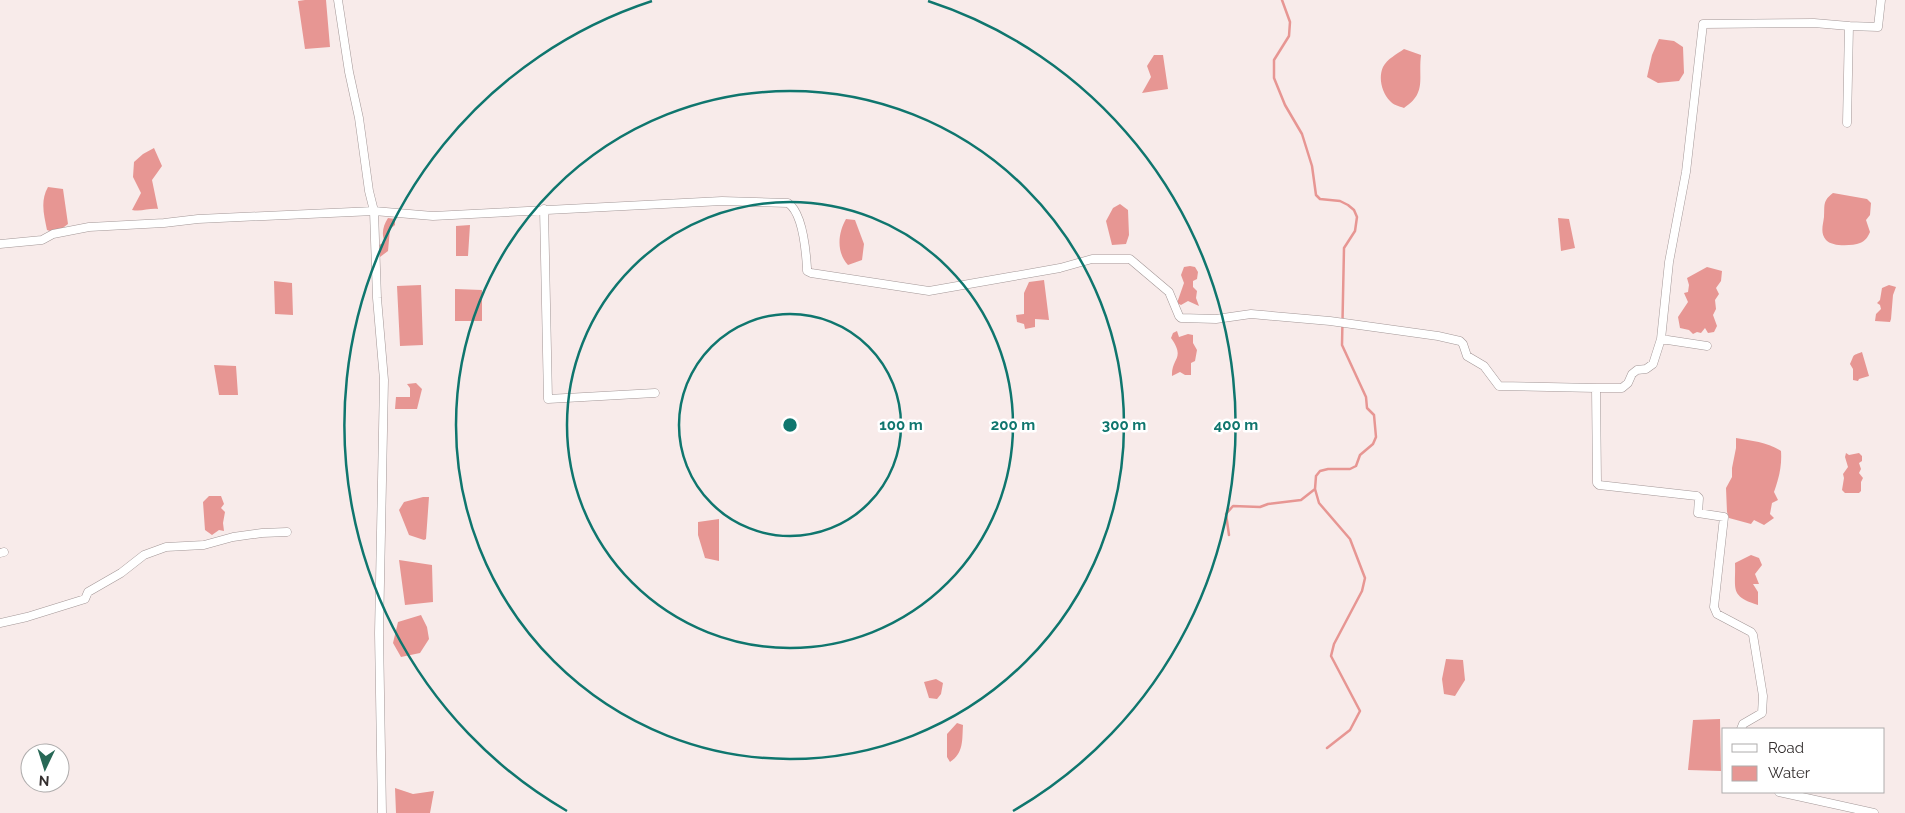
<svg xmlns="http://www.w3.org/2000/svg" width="1905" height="813" viewBox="0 0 1905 813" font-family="Raleway,sans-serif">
<rect width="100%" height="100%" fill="#f8ebea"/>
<path fill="#e79693" d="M305,0H326L330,47L305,49L298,1Z
M1659,39L1674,41L1683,47L1684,73L1679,81L1658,83L1647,77L1652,55Z
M1404,49L1421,55C1418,79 1427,93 1404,108C1399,106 1393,105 1390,101C1382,93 1378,78 1383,67C1387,59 1397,54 1404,49Z
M1154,55H1163L1168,89L1142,93L1151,77L1147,66Z
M154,148L162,166L152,180L158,209C149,208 141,212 132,210L141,193L133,177L134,162L143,154Z
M48,187L63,189L68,224L56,233L47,230C44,215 40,201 48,187Z
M1833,193L1867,199L1871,203L1870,215L1866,220L1870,232C1868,237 1865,241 1860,243C1852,246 1832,247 1826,240C1820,233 1823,225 1824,217C1825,206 1822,201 1833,193Z
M1120,204L1128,210L1129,235L1126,244L1112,245L1106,221L1113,208Z
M388,218L395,219V225L390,229L388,251L380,257L378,254L377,246L385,242C381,234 383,226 388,218Z
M1558,218L1569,219L1575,248L1561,251Z
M846,219L855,220L864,244L862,260L848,265C836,252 838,233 846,219Z
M470,225L468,256H456V226Z
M1190,266L1195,267L1198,272L1197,279L1193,281V287L1197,291L1196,298L1199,306L1188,301L1181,305L1177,303L1184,283L1181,275L1184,267Z
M1707,267L1722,271L1721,281L1716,288L1719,294L1715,300L1716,309L1713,315L1717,326L1714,332L1708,333L1705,328L1701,333L1697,332L1693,334L1689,330L1680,328L1678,317L1688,302L1684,293L1688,292L1689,285L1687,278Z
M1044,280L1049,320L1035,319V327L1025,329L1024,324L1017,322L1016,315L1024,314V293L1029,282Z
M274,281L292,283L293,315L275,314Z
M421,285L423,345L400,346L397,286Z
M1889,285L1896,287L1893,295L1891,319L1890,322L1875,321L1876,314L1881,309L1880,305L1877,303L1880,300L1882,288Z
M455,289L482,290V321H455Z
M1177,331L1179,337L1188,334L1193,335V343L1197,350L1195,361L1191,363V375H1185L1180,372L1172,376C1171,358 1186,359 1171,338L1173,333Z
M1862,352L1869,376L1859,379L1858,381L1853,380V369L1850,364C1855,354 1851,356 1862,352Z
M214,365L236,366L238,395H219Z
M416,383L422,389L417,409H395L396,397H410V388L407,384Z
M1736,438C1752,441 1767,442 1781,451C1782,466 1779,478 1774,492L1778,500L1772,503L1770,514L1774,518L1764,525L1754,520L1751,524L1729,518L1727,512L1726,488L1732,477V468L1736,448Z
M1846,453L1849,455L1859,453L1862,456V461L1859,463L1861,469L1859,473L1863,478L1861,482V491L1859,493H1845L1842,490L1844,478L1843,474L1848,467L1845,457Z
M209,496H221L224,504L221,508L225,512L223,523L224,531L219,530L212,535L205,530L203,502Z
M423,497H429L426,539L424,540L409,535L399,510L404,502Z
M719,519V561L705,558L698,535V522Z
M1751,555L1759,558L1762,565L1755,574L1759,584H1753L1758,592V605C1729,596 1736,589 1735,563Z
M399,560L432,565L433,602L405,605Z
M421,615L427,627L429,639L420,653L401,657L393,643L398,622Z
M1446,659L1463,660L1465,680L1455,696L1444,694L1442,679Z
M936,679L943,683L941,694L937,699L929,698L924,682Z
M1720,719L1721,771L1688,770L1693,720Z
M957,723L963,725C962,740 964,753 950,762L947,757V734Z
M395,788L413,794L434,791L430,813H396Z"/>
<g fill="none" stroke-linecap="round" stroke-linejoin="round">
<path stroke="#e79693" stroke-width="2.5" d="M1282,0L1290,22L1289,36L1274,60V78L1285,105L1302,134L1312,166L1316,195L1320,199L1340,201L1348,205L1354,210L1357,217L1355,231L1344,248L1342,345L1366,397L1367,408L1374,415L1376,437L1373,444L1360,455L1356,466L1350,469H1328L1320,471L1316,476L1315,489L1319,503L1350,539L1365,578L1362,591L1334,644L1331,656L1360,711L1350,730L1327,748
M1229,535L1226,514L1233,506L1260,507L1268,504L1301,500L1315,489"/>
<g stroke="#a39797" stroke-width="9">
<path id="street" d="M338,0L349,72L359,118L369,191L374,211L377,298L384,380L379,633L382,813
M1847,123L1849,26L1878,27L1881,0
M544,209L548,399L655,393
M0,244L42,240L53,234L89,227L164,223L198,219L374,211L433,216L722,201L788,203C803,213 806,252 807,268V271L811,273L929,291L1060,268L1092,259H1130L1169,292L1179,316L1181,318L1216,319L1251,314L1330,321L1438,336L1460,341L1463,344L1467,356L1484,366L1499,386L1596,388L1597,483L1599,485L1697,496L1699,498L1698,513L1724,517L1714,607L1717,614L1751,632L1753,635L1763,696L1762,713L1743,724L1741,729
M1661,339L1707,346
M1596,388H1622L1628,383L1632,374L1637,370L1646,369L1653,364L1661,339L1669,262L1686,172L1703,24L1814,23L1849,26
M0,553L4,552
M0,623L27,617L85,599L88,592L121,573L144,555L166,547L204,545L233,537L262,533L287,532
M1779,792L1874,813"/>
</g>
<use href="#street" stroke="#fff" stroke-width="8"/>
</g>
<g fill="none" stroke="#0f766e" stroke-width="2.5">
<circle cx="790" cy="425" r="111"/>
<circle cx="790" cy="425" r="223"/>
<circle cx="790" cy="425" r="334"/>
<path d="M567 811A446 446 0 0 1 652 1M928 1A446 446 0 0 1 1013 811"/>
</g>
<circle cx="790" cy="425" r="8" fill="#0f766e" stroke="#fff" stroke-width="2.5"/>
<g font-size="15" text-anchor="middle" font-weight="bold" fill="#0f766e" stroke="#fff" stroke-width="5" stroke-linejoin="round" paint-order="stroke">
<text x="901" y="430">100 m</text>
<text x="1013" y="430">200 m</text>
<text x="1124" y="430">300 m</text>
<text x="1236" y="430">400 m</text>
</g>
<rect x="1722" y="728" width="162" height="65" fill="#ffffff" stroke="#aeacac"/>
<rect x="1732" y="744" width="25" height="8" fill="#ffffff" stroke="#aeacac"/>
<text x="1768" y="753" font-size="15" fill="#342f2f">Road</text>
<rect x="1732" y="766" width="25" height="15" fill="#e79693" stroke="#aeacac"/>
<text x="1768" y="778" font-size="15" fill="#342f2f">Water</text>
<g transform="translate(45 768) rotate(184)"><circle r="24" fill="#ffffff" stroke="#aeacac"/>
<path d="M0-4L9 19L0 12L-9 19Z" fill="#286856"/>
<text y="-8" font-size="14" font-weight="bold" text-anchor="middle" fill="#342f2f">N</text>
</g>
</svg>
